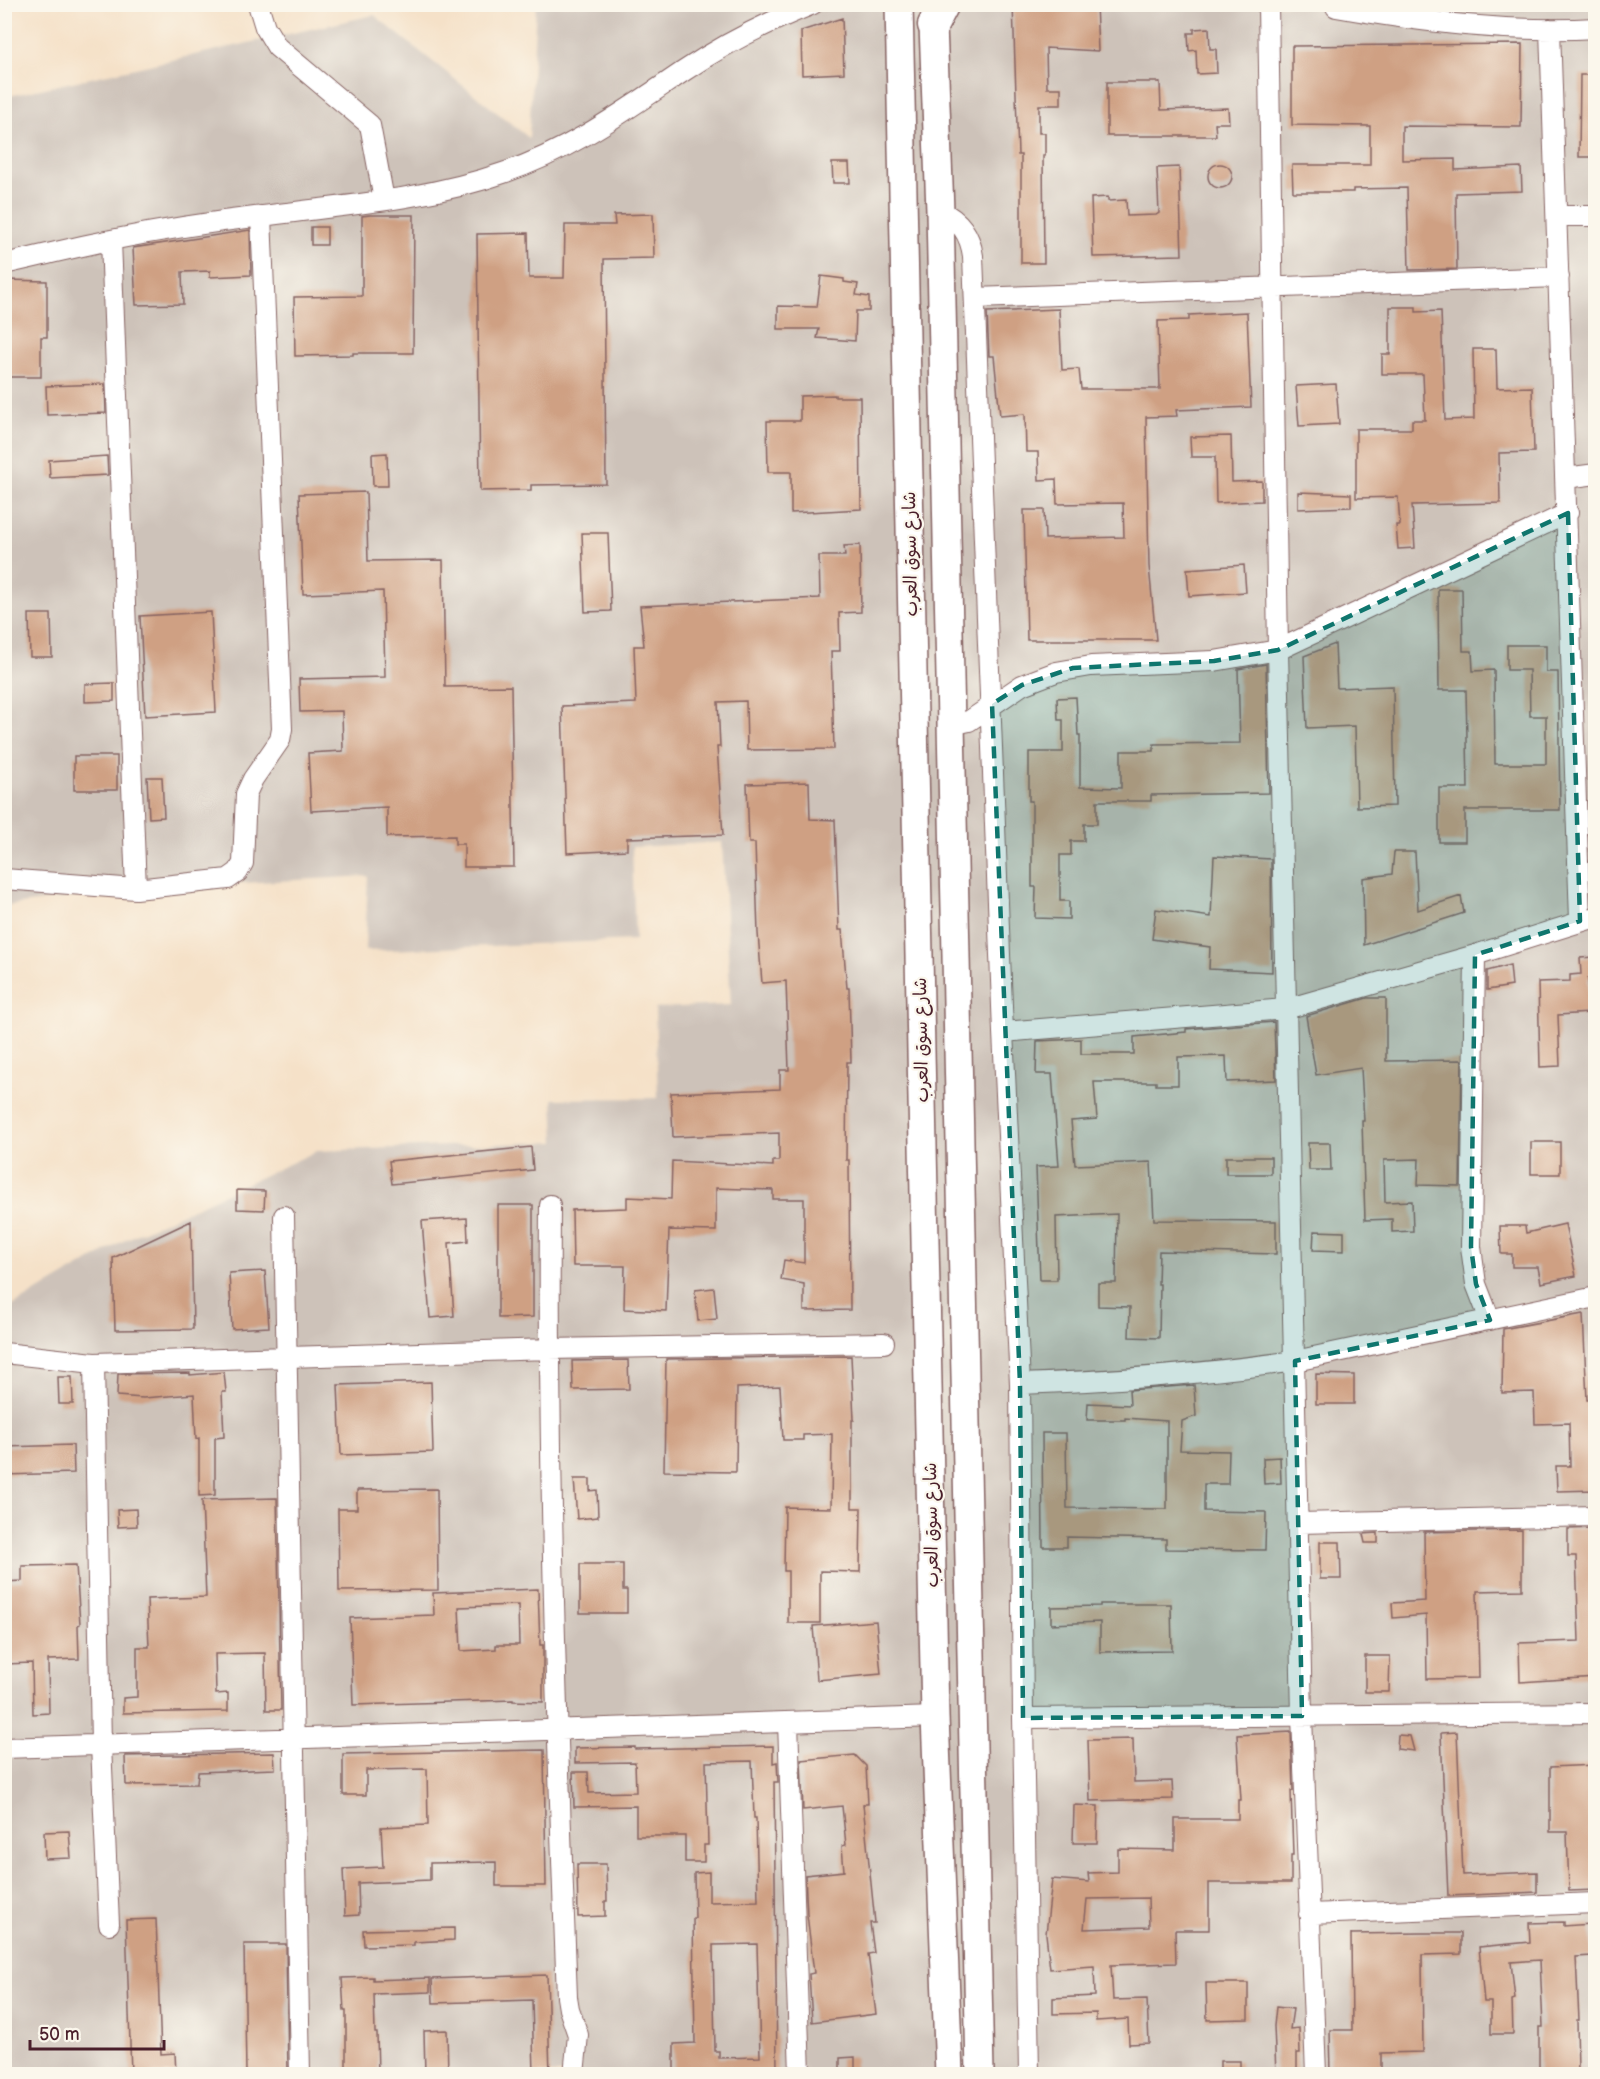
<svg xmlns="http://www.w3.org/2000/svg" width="1600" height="2079" viewBox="0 0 1600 2079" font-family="'Balsamiq Sans','Playpen Sans Arabic',sans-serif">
<rect width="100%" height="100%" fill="#fbf7ec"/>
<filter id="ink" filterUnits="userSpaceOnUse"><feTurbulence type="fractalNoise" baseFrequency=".0167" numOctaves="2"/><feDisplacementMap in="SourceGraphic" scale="12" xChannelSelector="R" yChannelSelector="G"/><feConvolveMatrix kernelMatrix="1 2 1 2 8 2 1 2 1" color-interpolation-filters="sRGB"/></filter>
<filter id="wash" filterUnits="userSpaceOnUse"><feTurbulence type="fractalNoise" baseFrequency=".008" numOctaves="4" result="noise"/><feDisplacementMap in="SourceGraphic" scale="24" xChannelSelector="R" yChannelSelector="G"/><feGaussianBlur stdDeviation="1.35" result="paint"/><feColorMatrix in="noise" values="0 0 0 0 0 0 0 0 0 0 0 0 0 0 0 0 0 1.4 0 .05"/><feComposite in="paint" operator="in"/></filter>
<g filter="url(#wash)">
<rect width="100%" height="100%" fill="#f5e1c8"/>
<path fill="#cdc2b9" d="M536,5H1595V2074H5L4,1311L127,1239L317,1151L555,1142L553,1099L658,1098L655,1008L731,1005L722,842L632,847L635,940L365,951L368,876L136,889L5,906V97L374,15L529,138Z"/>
<g id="blocks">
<path fill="#cfa083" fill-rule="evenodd" d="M1013,4H1096L1098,51L1046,48L1047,88H1061V105H1039V133H1045V155H1043L1044,263H1021V155H1018Z
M842,18L844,73L802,75L801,31Z
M1209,28L1210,49H1216L1217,73L1197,74L1196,50L1189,51L1188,33H1194V29Z
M1522,44L1521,127L1402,126V160L1455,159V170L1521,167L1522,191L1456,193L1457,269L1409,270L1407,188L1353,189V192H1293L1292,165H1370V126L1292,125V46Z
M1580,75H1595L1594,157H1579Z
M1107,82H1160L1161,110L1228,108L1229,123H1215L1216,136H1107Z
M832,163H849L850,183H833Z
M1208 176a12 12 0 1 1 24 0a12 12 0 1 1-24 0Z
M1179,167L1182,255L1093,257L1091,198L1108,197V201L1126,200L1127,216L1156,215L1159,213L1157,168Z
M653,214L654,258L604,259L606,484L531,485V490L480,491L477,234L528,233L529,278H564L565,225H615L614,215Z
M370,215H414L413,353H353V355L295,356L294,297L362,296V216Z
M311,227H327V245H311Z
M250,230L251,275L210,277V271L182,272L183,304L136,305L133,248Z
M821,276L844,279V282L858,284L856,295L869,297V311H856L855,341L817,338L819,329H778V306L817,307Z
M4,280L47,281V337H41V377H4Z
M1390,307H1416V312L1441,311L1445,420L1474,419L1473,349H1496L1497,388L1532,387L1534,452L1499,453L1500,503L1412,505L1415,548L1398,549L1396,525H1400L1398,497L1356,498V429H1412V420H1425L1423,374H1382V354H1390Z
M1059,309L1062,370L1079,369L1081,389H1160L1158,321L1189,320V315L1247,312L1251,407L1176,410L1177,416L1146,417L1149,566L1156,640H1027L1024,510H1044L1045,539L1124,537L1123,503L1057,504L1056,479L1039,480L1038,452H1026L1025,414L1000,416L994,356H989L987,312Z
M105,384L106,413L47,415L46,386Z
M1336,384L1339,424L1299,426L1296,386Z
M835,395V397H860L861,509L791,513V472H768L767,421H800V396Z
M1231,436L1232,482L1262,481V501L1216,503L1215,457H1191L1190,437Z
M387,453L388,486H373L372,454Z
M107,456L108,475L50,478L49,460Z
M366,492L368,561L443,560L445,687L511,686L514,867H464V844H455V836L387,837V807L311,811L308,753L343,751L342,711L300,712L299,679L385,677L383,591L303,594L299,494Z
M1298,492L1351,494V507L1298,509Z
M582,533H608L611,611L585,612Z
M860,545L861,612L839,613L840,651H831L834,749L747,750L746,701L718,702L720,747H717L723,835L627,838V850L567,853L562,706L636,703L634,646H644L640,606L820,598L819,556H845L844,546Z
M1244,565L1246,592L1189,596L1187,569Z
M1438,589H1462L1463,651H1472L1473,671L1494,670L1495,764H1546V716H1530L1529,670H1507V645H1546V672H1558L1560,810H1465V842H1439V788H1468L1466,690H1439Z
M211,612L216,712L145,716L140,616Z
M29,614H51L52,657H30Z
M1335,644L1337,688L1393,686L1395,806L1357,807L1355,726L1307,728L1304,656Z
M1266,664L1269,793L1151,795V801H1097V824H1084V841H1071V855H1060V901H1069V919L1035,918L1036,887H1032V801H1029V752H1063V720H1058L1057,698L1076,697L1078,735H1080V787L1121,788V751H1154V744L1240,743L1238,669Z
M114,683V701L85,702V684Z
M74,756H117V790H74Z
M147,777H162L164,817L149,818Z
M809,782L810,819L835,820L839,930H842L847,988H849L851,1062H847L846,1160H849L850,1310L804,1311V1284L781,1280L784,1260L804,1263V1199H773V1190L716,1188V1231L669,1230L666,1311L624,1309L625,1266H573L572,1210L627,1208V1197L671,1199L672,1161L773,1166V1161H779V1133L673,1137L671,1093L780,1089V1070H789L786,981L762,983L758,933L755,843H749L747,784Z
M1394,852H1415L1418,910L1461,896L1464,913L1364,945L1363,878L1392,874Z
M1214,856L1271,859L1272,972L1209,969L1210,947L1152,939L1156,909L1211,917Z
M1594,957L1595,978H1588L1590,1013L1558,1015L1560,1066L1540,1067L1538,982L1570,981V975L1581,974L1580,958Z
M1510,965L1512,986L1487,990V971Z
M1367,998H1386V1061L1462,1060L1460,1186L1418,1185L1419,1159L1384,1160L1385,1202L1412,1201L1413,1231L1392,1232V1219L1365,1220L1362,1121H1364L1361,1068L1316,1075L1306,1016Z
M1274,1022L1276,1080L1227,1082L1226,1056L1178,1057V1085H1156V1082H1094L1097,1119L1071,1121L1075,1165L1151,1162L1154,1220L1276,1221V1254L1159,1251L1158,1284H1160L1159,1338L1129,1337L1130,1307L1098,1306V1283H1116L1117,1214L1056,1217L1057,1280H1040L1036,1167L1059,1166L1052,1074H1036L1037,1041L1081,1039V1054H1134V1037L1186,1032V1029Z
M1531,1142H1560V1174H1531Z
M1308,1143H1330L1331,1170H1309Z
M531,1147L533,1170L392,1184L389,1161Z
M1226,1157H1271V1174H1226Z
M237,1190L265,1191L264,1210L237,1209Z
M498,1205H533V1317L498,1318Z
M467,1218L468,1241L449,1243L454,1316L430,1318L422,1221Z
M191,1221L193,1329L115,1330L113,1258Z
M1565,1224L1576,1276L1541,1283L1538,1267H1512V1254H1501L1500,1226H1525L1526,1233Z
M1314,1231L1344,1232V1251L1313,1250Z
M265,1271L269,1327L232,1329L229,1273Z
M714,1288L717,1319L698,1321L695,1290Z
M1583,1314L1587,1400H1596V1490L1557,1491L1556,1466H1570L1569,1423L1535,1424L1534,1392L1502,1393L1503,1329Z
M851,1356L854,1420H852V1508H861L860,1572L820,1571V1623H788V1571H784L785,1507L831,1508L832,1434L803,1435V1440H783L780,1386L737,1388L736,1472L664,1471L666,1359Z
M628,1360L629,1389L573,1390L572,1361Z
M224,1372L226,1392H222L224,1437L215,1438V1495L199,1496V1438L196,1439L194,1394L143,1398L117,1396L118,1374L190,1373V1375Z
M1316,1374L1354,1375V1404H1316Z
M58,1377H72L73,1404H59Z
M431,1382L433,1452L341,1455L338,1385Z
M1194,1385L1196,1416L1182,1421L1180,1450L1229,1451L1228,1484H1204V1511L1266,1512L1265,1550L1166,1549V1539L1067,1537V1547H1043L1042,1433H1066L1067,1508L1167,1509V1421L1125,1418V1420H1087L1088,1403L1130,1405L1129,1390Z
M73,1445L74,1473L4,1475V1447Z
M1280,1457L1281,1483L1264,1484L1263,1458Z
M574,1479H590V1491L597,1490L598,1517L577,1519Z
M437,1489L438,1590L339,1591L338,1509H357V1490Z
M277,1498L281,1710H266L265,1653L215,1654L216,1694L228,1693V1711L123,1713V1698L137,1697V1647H149L147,1599L206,1597L202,1500Z
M136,1509L137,1526L118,1527L117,1510Z
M1596,1528V1677L1520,1682L1519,1643L1579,1641L1576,1556H1568V1529Z
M1522,1530V1590L1477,1591L1479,1678L1427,1679L1426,1615L1393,1618L1392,1603L1425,1601L1424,1532Z
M1378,1533V1543H1365L1363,1534Z
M1320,1542H1340L1341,1579H1320Z
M580,1564H623V1590H627V1613H580Z
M76,1565L80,1624L78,1625L79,1659L48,1660L49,1713L33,1714L32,1663L4,1664V1649H6L4,1582L22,1581V1566Z
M538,1589L540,1645H543V1702L513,1701V1700L353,1705L350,1618L434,1615L433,1593ZM518,1605L519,1645H496V1649L461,1651L459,1607Z
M1100,1604H1171L1172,1651L1100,1652V1622L1051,1624V1607L1100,1606Z
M876,1621L881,1674L817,1680L813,1626Z
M1365,1656H1390L1389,1692H1365Z
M1291,1732L1293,1791H1291L1293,1855H1291V1883H1209V1930H1175L1176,1963L1111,1965L1113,2000L1147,1999L1149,2043L1129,2044L1128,2019L1096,2021V2013L1053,2014V1998L1095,1996L1094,1966L1050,1969L1046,1934L1052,1879L1089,1882L1088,1873L1118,1872V1849L1175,1850V1819H1238V1800H1241L1237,1735ZM1148,1898L1149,1927L1084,1929L1087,1899Z
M1457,1732L1463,1875L1537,1872V1892L1448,1896L1441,1733Z
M1398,1735L1410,1736L1414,1751L1397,1749Z
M1133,1739L1134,1782L1172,1781L1173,1799L1090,1801L1088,1740Z
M773,1746V1763L777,1762L778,1782H774L777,2074H674V2044L695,2043L693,1918H695L694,1873L709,1872V1902L758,1901L756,1818H754L752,1761L706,1762L708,1845H704V1862H685V1836H636V1806L574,1807L573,1772H588L589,1793L636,1792L635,1762L575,1763V1748L635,1747V1749ZM757,1944L760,2057L719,2058V2051H715L713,1945Z
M544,1750L546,1886H496V1862L430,1863V1880L358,1883L359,1915L345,1916L343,1869L383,1867L381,1827L428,1825L427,1769L366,1770V1795H343V1754Z
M274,1753L275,1769L198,1772L197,1784L126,1785L125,1756Z
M855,1755L866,1766L868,1804H863L875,1923H870L874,1953L868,1954L876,2014L812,2022L809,1974L814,1973L807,1914L805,1875L844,1871L842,1846L846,1845L842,1806L803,1810L801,1760Z
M1596,1765V1816H1592L1594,1855H1596V1890L1569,1891L1567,1832H1550V1767Z
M1074,1805L1098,1806L1097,1843H1073Z
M69,1831L71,1858L45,1859L44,1832Z
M577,1864H606L607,1901H605V1916L578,1917Z
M156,1919L161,2054L175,2053L176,2074H131L126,1920Z
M1564,1922V1926L1590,1924L1592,1956L1576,1957L1579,2020H1577L1578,2074H1539V2027H1543L1540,1960L1511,1962L1515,1999L1512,2000L1513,2034H1491V2002H1484L1479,1947L1530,1942L1529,1923Z
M454,1928V1940L414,1942V1945L364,1946L363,1930Z
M1421,1933H1461V1954L1422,1955L1423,2052L1381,2053V2074H1331L1330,2030H1352L1351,1934Z
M244,1944H286L288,2074H246Z
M547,1975L550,2074H534L532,2000L433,2003L432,1979Z
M373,1977V1980L430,1978V1992L374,1994L375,2033H377L378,2074H346V2011H344L342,1978Z
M1206,1983H1248V2019L1207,2020Z
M1276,2007L1293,2009L1290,2029L1299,2028L1300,2053H1297V2074H1276L1274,2026Z
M447,2030L448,2074H425L424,2031Z
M855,2057V2074H840V2058Z
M1220,2061H1240V2074H1220Z"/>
</g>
</g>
<g filter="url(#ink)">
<use href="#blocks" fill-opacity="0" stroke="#866362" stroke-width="1.5"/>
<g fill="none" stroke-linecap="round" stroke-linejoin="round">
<g stroke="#866362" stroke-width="22">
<path id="minor" d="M258,4L265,27L277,47L370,125L384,200
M1268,4L1278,650L1302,1716L1316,2074
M1336,7C1421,22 1509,33 1596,28
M1550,29L1580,921
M940,211C960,220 970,234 973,256L1003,1032L1020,1384L1023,1718L1029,2074
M1557,216H1596
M111,240L136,889
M4,264C40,256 75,247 111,240C161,230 212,222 263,216C343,205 426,200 503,173C570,151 626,110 684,71C724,44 768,22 813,4
M975,298L1559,277
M1566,478L1596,474
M951,725L969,721L1022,685L1056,672L1091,666L1214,661L1278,650L1568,513
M4,879L136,889L228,879L238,872L243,863L246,794L253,779L280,740L282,729L261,216
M1475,955L1471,1247L1476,1284L1490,1320
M1003,1032L1286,1009L1475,955L1596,917
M550,1205C548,1469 557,1733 567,1997L569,2009L578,2035L574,2074
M284,1216L300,2074
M4,1353L94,1363L549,1349L884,1343
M94,1363L101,1745L109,1924
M1020,1384C1112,1381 1204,1374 1295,1361L1596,1297
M1299,1523L1596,1516
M1023,1718L1596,1713
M788,1722L800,2074
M4,1748L935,1717
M1309,1914L1596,1903"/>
</g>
<g stroke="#866362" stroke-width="30">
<path id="secondary" d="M899,4L935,1717L949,2074
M933,25L940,211L980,2074"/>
</g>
<g stroke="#866362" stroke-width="33">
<path id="primary" d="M933,25L944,4"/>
</g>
<use href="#minor" stroke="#fff" stroke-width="20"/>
<use href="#secondary" stroke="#fff" stroke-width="27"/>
<use href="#primary" stroke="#fff" stroke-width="30"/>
</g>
</g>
<path fill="#0f766e" fill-opacity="0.2" stroke="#0f766e" stroke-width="4.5" stroke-dasharray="12 8" stroke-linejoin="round" d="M1568,513L1580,921L1475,955L1471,1247L1476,1284L1490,1320L1295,1361L1302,1716L1023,1718L1020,1384L992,704L1022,685L1073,668L1214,661L1278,650Z"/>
<g text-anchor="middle" stroke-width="4.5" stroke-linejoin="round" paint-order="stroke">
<g font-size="18" fill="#4a1f2b" stroke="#fbf7ec">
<text transform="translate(910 554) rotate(-91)" y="6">شارع سوق العرب</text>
<text transform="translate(921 1040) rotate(-91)" y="6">شارع سوق العرب</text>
<text transform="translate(931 1525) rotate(-91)" y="6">شارع سوق العرب</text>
</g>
</g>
<rect width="1600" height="2079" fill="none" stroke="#fbf7ec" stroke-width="24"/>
<path d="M30 2040v9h134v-9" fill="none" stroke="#4a1f2b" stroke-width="3"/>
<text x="39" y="2040" font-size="18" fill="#4a1f2b" stroke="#fbf7ec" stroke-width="4.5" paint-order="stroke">50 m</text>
</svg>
